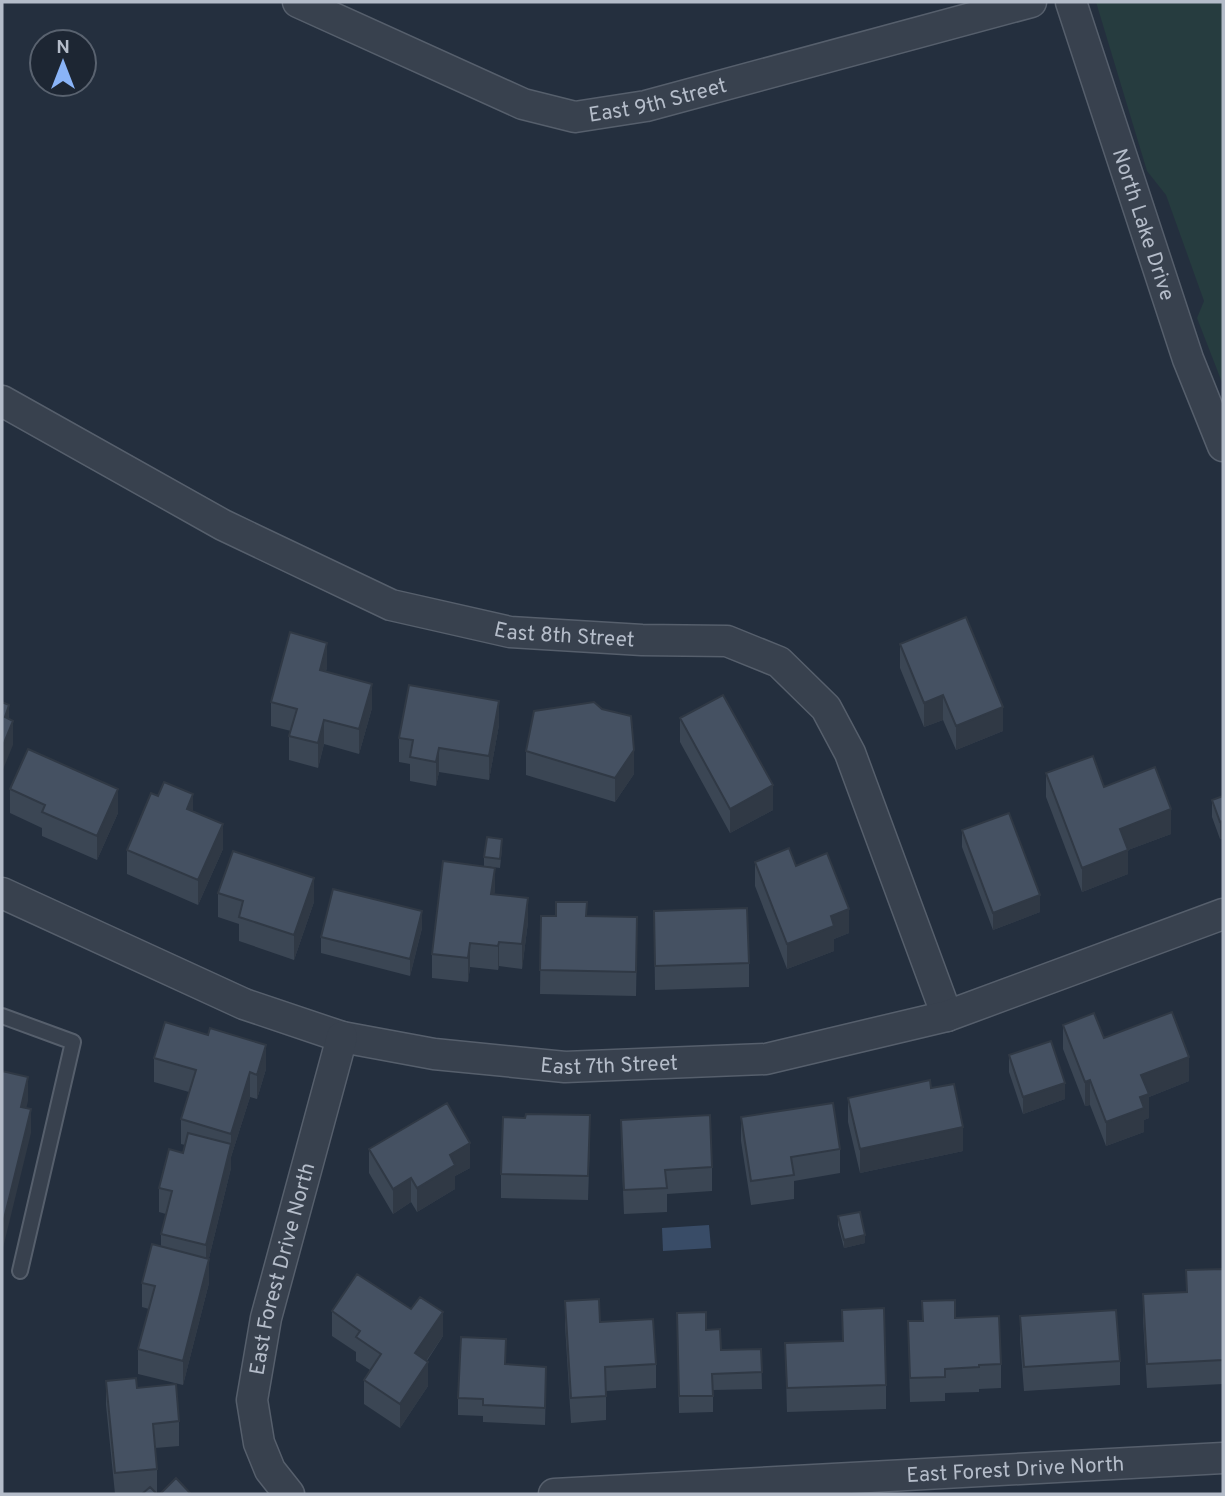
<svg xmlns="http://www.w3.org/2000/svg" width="1225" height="1496" viewBox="0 0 1225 1496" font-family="Overpass,sans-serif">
<rect width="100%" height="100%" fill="#242f3e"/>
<path fill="#263c3f" d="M1096,2H1223V385L1197,318L1204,301L1166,195L1147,171Z"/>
<path fill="#394c67" d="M709,1225L711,1248L663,1251L662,1228Z"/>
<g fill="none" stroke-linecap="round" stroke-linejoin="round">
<g stroke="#565f6c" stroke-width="18">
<path id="lane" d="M2,1016L73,1042L20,1271"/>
</g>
<g stroke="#565f6c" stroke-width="33">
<g id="street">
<path id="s1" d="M298,2L523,104L575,117L646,106L1031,2"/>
<path id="s2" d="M1071,2L1188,359L1223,446"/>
<path id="s3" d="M2,401L223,525L391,605L510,632L642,640L727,641L779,662L826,708L850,753L947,1016"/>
<path id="s4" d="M2,893L244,1004L342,1037L434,1054L565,1067L766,1059L947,1016L1223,914"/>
<path id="s5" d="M289,1494L270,1470L259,1443L252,1400L266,1318L342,1037"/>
<path id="s6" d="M554,1494L1223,1458"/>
</g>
</g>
<use href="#lane" stroke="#38414e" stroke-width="14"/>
<use href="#street" stroke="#38414e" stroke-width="30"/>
</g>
<path fill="#3b4654" d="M900,644L1003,731L956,750L943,720L924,727L900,668Z
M327,667L326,671L372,708L359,754L324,744L318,768L289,760V736L291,731L271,726V702Z
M680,718L773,810L730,833L680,742Z
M499,725L489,780L439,772L436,786L410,781V764L399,762V738Z
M526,751L634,774L615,802L526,775Z
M1046,773L1104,787L1171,834L1128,850V874L1082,892L1046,797Z
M10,789L118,813L97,860L42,836V828L10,813Z
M1223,796V838L1220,839L1212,817V800Z
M193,812L223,849L198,905L127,874V850Z
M962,830L1040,912L993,930L962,847Z
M502,848L500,868L484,866V857Z
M755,862L796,866L849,933L834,939V951L787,969L755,886Z
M218,893L314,902L294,960L239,941V924L218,917Z
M495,894L528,922L522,969L499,966L498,970L470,967L468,982L432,978V954Z
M654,911L749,963V987L655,990Z
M541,916H587L637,941L636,996L540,994Z
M422,928L410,976L321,953V937Z
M1063,1025L1104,1038L1189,1081L1149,1097V1118L1144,1120V1132L1106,1146L1090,1105L1085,1106L1063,1049Z
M1009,1055L1065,1099L1023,1114L1009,1072Z
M154,1058L266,1069L257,1099L250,1097L231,1157V1168L209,1258V1283L183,1385L138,1374V1349L149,1309L142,1307V1283L161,1246V1234L166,1214L159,1212V1188L183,1153L185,1145L181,1144V1119L189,1092L154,1082Z
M931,1088L963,1151L860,1173L848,1122V1098Z
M741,1117L840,1149V1173L794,1181V1199L751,1205L741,1141Z
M525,1118L590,1139L588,1200L501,1198V1174Z
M621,1120L712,1167V1191L667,1194V1212L624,1214L621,1144Z
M369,1149L470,1168L455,1176V1189L417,1212L411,1202L393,1214L369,1173Z
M838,1216L865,1243L844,1248L838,1225Z
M1223,1269V1384L1147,1388L1143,1319V1294L1186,1292V1270Z
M565,1301L600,1322L656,1364V1388L606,1391V1420L571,1423L565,1325Z
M411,1309L443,1336L427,1361L428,1386L400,1428L364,1404V1380L370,1370L356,1361V1352L332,1336V1311Z
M842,1310L886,1385V1409L787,1412L785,1343L842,1341Z
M677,1313L706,1330L721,1350L761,1349L762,1389L713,1390V1412L679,1413Z
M1020,1316L1120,1361V1385L1024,1391L1020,1340Z
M955,1318L1001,1364V1388L979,1389V1392L945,1393V1401L910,1402L908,1321Z
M506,1364L546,1383L545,1425L483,1422V1416L458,1415V1398Z
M106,1381L137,1388L179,1421V1446L155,1448L157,1469V1493H155L157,1494H115L106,1405Z"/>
<path fill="#303945" d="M327,643V667L320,694V670Z
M372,684V708L359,754V729Z
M943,695V720L924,727V703Z
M499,701V725L489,780V756Z
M9,705V730L13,721V745L2,772V748L5,717Z
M1003,707V731L956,750V726Z
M324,720V744L318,768V743Z
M439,748V772L436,786V762Z
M634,750V774L615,802V778Z
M773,785V810L730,833V809Z
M118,789V813L97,860V836Z
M193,794V818L187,809Z
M1171,809V834L1128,850V874L1082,892V868L1120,829Z
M1223,821V838L1220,839V822Z
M223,824V849L198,905V880Z
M495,868V892L491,918V894Z
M314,878V902L294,960V935Z
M1040,895V912L993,930V913Z
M528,898V922L522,969V944Z
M849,909V933L834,939V951L787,969V944L831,916Z
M422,911V928L410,976V959Z
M499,942V966L498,970V946Z
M470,943V967L468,982V958Z
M266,1045V1069L257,1099V1075Z
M1189,1057V1081L1149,1097V1118L1144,1120V1132L1106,1146V1122L1140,1097L1141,1075Z
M250,1072V1097L231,1157V1168L206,1270V1245L231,1146V1134Z
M28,1077V1101L21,1131V1107Z
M1090,1080V1105L1085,1106V1082Z
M1065,1083V1099L1023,1114V1097Z
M31,1109V1133L2,1252V1227Z
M963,1127V1151L860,1173V1149Z
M470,1143V1168L455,1176V1189L417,1212V1188L450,1155Z
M411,1178V1202L393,1214V1189Z
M865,1235V1243L844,1248V1240Z
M209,1259V1283L183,1385V1361Z
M443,1312V1336L415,1377V1353Z
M428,1362V1386L400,1428V1404Z"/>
<path fill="#455162" stroke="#303945" stroke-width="2" d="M966,617L1003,707L956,726L943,695L924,703L900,644Z
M290,632L327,643L320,670L372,684L359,729L324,720L318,743L289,736L297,709L271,702Z
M409,685L499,701L489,756L439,748L436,762L410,757L413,740L399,738Z
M723,695L773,785L730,809L680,718Z
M2,702L9,705L5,717L13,721L2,748Z
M594,702L602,709L631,716L634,750L615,778L526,751L534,711Z
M28,749L118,789L97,836L42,812L45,805L10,789Z
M1093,756L1104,787L1155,767L1171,809L1120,829L1128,850L1082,868L1046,773Z
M164,782L193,794L187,809L223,824L198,880L127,850L151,793L158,796Z
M1223,796V821L1220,822L1212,800Z
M1009,813L1040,895L993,913L962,830Z
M487,837L502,839L500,859L484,857Z
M789,848L796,866L827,853L849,909L831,916L834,926L787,944L755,862Z
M233,851L314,878L294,935L239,917L243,901L218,893Z
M443,861L495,868L491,894L528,898L522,944L499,942L498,946L470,943L468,958L432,954Z
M333,889L422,911L410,959L321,937Z
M556,902H587L586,916L637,917L636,972L540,970L541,916H556Z
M747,908L749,963L655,966L654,911Z
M1172,1012L1189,1057L1141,1075L1149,1094L1140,1097L1144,1108L1106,1122L1090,1080L1085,1082L1063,1025L1094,1013L1104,1038Z
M165,1022L208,1035L210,1028L266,1045L257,1075L250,1072L231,1134L181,1119L196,1070L154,1058Z
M1051,1041L1065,1083L1023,1097L1009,1055Z
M2,1071L28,1077L21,1107L31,1109L2,1227Z
M930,1080L931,1088L954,1084L963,1127L860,1149L848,1098Z
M447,1103L470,1143L450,1155L455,1165L417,1188L411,1178L393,1189L369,1149Z
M833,1103L840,1149L791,1157L794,1175L751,1181L741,1117Z
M526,1114L590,1115L588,1176L501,1174L503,1117L525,1118Z
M710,1115L712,1167L665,1170L667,1188L624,1190L621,1120Z
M188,1133L231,1144L206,1245L161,1234L172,1191L159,1188L169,1149L183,1153Z
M860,1212L865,1235L844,1240L838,1216Z
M152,1244L209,1259L183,1361L138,1349L155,1286L142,1283Z
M1223,1269V1360L1147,1364L1143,1294L1187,1292L1186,1270Z
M357,1274L411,1309L420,1297L443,1312L415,1353L428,1362L400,1404L364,1380L381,1354L356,1337L360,1331L332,1311Z
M599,1299L600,1322L653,1319L656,1364L605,1367L606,1396L571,1398L565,1301Z
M955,1300V1318L999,1316L1001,1364L979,1365V1367L945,1369V1377L910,1378L908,1321H923L922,1301Z
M884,1308L886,1385L787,1388L785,1343L843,1341L842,1310Z
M1116,1310L1120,1361L1024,1367L1020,1316Z
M706,1312V1330L720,1329L721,1350L761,1349L762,1372L712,1374L713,1396H679L677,1313Z
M461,1337L506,1339L505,1364L546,1367L545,1408L483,1405V1399L458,1398Z
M136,1378L137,1388L176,1384L179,1421L153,1424L157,1469L115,1473L106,1381Z
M176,1478L191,1494H160Z
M150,1487L157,1494H142Z"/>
<g text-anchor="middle" stroke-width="5" stroke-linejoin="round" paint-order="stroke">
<g font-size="21" fill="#b4bcc9" stroke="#1d2633">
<text dy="7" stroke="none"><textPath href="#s1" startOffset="385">East 9th Street</textPath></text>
<text dy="7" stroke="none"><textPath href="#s2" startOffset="234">North Lake Drive</textPath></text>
<text dy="7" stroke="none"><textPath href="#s3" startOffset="616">East 8th Street</textPath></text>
<text dy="7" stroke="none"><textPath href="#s4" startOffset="639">East 7th Street</textPath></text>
<text dy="7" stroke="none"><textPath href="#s5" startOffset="238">East Forest Drive North</textPath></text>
<text dy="7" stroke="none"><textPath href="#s6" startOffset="462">East Forest Drive North</textPath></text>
</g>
</g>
<rect width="1225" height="1496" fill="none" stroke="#b4bcc9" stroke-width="7"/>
<g transform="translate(63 63)"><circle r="33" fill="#1d2633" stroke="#59626f" stroke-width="2"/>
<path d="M0-5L12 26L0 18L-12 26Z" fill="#8ab4f8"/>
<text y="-10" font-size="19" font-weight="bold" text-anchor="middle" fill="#b4bcc9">N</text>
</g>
</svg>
